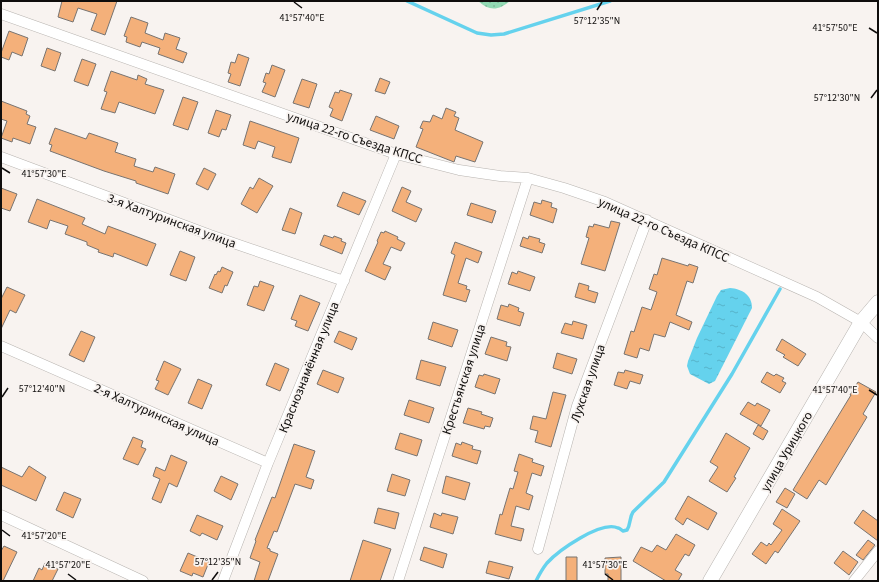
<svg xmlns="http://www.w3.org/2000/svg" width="879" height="582" viewBox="0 0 879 582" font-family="'Source Sans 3',sans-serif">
<defs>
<pattern id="grass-dots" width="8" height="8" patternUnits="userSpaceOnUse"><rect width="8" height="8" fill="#92d9b3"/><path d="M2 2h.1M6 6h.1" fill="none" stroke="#7db999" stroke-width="1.8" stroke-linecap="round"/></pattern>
<pattern id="water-ripples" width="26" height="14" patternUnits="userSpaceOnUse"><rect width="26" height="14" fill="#65d2ed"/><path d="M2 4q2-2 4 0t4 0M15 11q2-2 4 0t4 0" fill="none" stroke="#56b3ca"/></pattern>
</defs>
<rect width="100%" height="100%" fill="#f8f3f0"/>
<path fill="url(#grass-dots)" d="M478,1H510C498,11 489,11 478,1Z"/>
<path fill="url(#water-ripples)" d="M730,288C742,289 752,295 752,308L715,381L709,384L690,374L687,366L688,361L697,338L717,296L721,290Z"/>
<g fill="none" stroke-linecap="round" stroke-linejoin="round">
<path stroke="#65d2ed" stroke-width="3.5" d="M407,1L477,33L491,35L504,34L610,1
M536,581C539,575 543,568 547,563C558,551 601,520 618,528C620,528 621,530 623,531L627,530C631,524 629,518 633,512L664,482L732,374L780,289"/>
</g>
<path fill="#f4b07a" stroke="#787471" d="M62,1H117L105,35L91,30L97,14L78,8L73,22L58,17Z
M131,17L148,23L145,33L163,40L165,33L180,38L176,49L187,53L183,63L158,54L160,48L142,42L140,47L126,42L127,37L124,36Z
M9,31L28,38L22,56L12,52L9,60L1,57V53Z
M47,48L61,53L55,71L41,66Z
M238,54L249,58L240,86L228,82L231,74L228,73L231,62L235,63Z
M82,59L96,64L88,86L74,81Z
M272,65L285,70L275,97L262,92L266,83L263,82L266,73L269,74Z
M111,71L137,80L138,75L147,79L145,84L164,90L155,114L119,102L115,113L101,109L107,92L104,91Z
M380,78L390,82L385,94L375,91Z
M302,79L317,84L309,108L293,103Z
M340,90L352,94L342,121L330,116L333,109L329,107L335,92L339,93Z
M183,97L198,102L188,130L173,125Z
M1,101L27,111L26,114L30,116L27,124L36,127L30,144L13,138L12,142L1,138L7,121L1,119Z
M446,108L456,112L454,116L459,118L455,130L483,142L475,162L456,156L454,162L416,147L423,129L420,128L423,121L430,122L433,115L442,119Z
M216,110L231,115L226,130L222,129L219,137L208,133Z
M376,116L399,126L394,139L370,130Z
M250,121L299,138L291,163L272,157L275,147L258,141L255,149L243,145Z
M55,128L86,139L89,133L118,143L115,152L136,159L134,166L153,172L155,167L175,174L168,194L136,183V181L104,171L50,151L52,145L49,144Z
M204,168L216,174L208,190L196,184Z
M259,178L273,186L257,213L241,204L250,187L253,189Z
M402,187L411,191L406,202L422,209L416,222L392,211Z
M1,188L17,194L10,211L1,208Z
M343,192L366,201L359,215L337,206Z
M37,199L85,218L82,224L105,234L108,226L156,244L147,266L114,253L113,257L98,252L99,250L87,245V242L65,234L68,226L50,220L47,229L28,222Z
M542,200L552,203L551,207L557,209L553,223L530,215L534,202L541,204Z
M471,203L496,211L492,223L467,215Z
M290,208L302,213L295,234L282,230Z
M611,221L620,223L605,271L581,264L589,238L586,237L589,226L593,227L594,224L609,228Z
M385,231L398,237L397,239L405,243L401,251L391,247L383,264L391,267L385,280L365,271L378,242L377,241L381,232L384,233Z
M324,235L333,238L334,236L342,239L341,241L346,243L342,254L320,245Z
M529,236L540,239L539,242L545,244L542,253L520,246L523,237L528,239Z
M455,242L482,252L478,263L466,258L458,283L467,286L466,289L470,290L466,302L443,295L455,255L451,253Z
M180,251L195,257L186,281L170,275Z
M662,258L688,266L689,264L698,267L693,283L687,281L676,315L692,322L689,330L670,322L665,337L654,334L649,351L640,348L637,358L624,354L631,331L634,332L642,307L651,310L657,292L649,289L654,274L657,275Z
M222,267L233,272L227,286L225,285L222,293L209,288L215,274L216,275L218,271L220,272Z
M518,271L535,277L530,291L508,284L512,272L517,274Z
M260,281L274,286L264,311L247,305L254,286L258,287Z
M579,283L589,286L588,290L598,293L595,303L575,297Z
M7,287L25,295L16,313L10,310L1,329V299Z
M300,295L320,303L308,331L295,326L297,321L291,319Z
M509,304L519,308L518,311L524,313L520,326L497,319L501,305L508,307Z
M573,321L587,325L583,339L561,333L565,323L572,325Z
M433,322L458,330L452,347L428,339Z
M81,331L95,337L84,362L69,355Z
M339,331L357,338L352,350L334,342Z
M491,337L507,342L506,346L511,347L507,361L485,354Z
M782,339L806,354L798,366L783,357L785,355L776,350Z
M557,353L577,359L572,374L553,368Z
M421,360L446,367L440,386L416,379Z
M164,361L181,369L168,395L155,389L159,381L156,380Z
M275,363L289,369L280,391L266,385Z
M323,370L344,378L338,393L317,384Z
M625,370L643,375L640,384L630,381L627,389L614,385L618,372L624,373Z
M767,372L774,376L776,374L784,378L782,381L786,383L780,393L761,382Z
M484,374L500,379L495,394L475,387L479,375L483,376Z
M198,379L212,385L202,409L188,403Z
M858,382L876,392L863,414L867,417L826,485L819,480L807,499L793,490L851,395H850Z
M553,392L566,395L551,447L535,442L538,431L530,429L533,416L546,419Z
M409,400L434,408L429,423L404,415Z
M748,402L755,406L757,403L770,410L761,426L740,414Z
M468,408L482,412L481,414L493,418L490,427L485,426L484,429L463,423Z
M758,425L768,431L763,440L753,434Z
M400,433L422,440L417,456L395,449Z
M726,433L750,448L734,477L736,478L727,492L709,481L718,467L710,462Z
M133,437L143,441L141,447L146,449L138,465L123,459Z
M462,442L473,446L472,449L481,451L477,464L452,456L456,443L461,445Z
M294,444L315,451L306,477L314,480L311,489L295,484L277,532L274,531L267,548L270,549V551L278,554L268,581H254L260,562L250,558L256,541L255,540L272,497L275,498Z
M519,454L533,459L532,462L544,466L541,476L532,473L526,493L533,496L529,510L516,506L511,526L524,529L521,541L495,534L500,514L502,515L510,488L513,489L518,472L514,471Z
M171,455L187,462L177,487L169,483L161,503L152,499L160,479L153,476L156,467L165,471Z
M29,466L46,477L36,501L1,485V467L22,477Z
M392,474L410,480L405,496L387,491Z
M221,476L238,484L231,500L214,491Z
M446,476L470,483L465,500L442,493Z
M785,488L795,494L787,508L776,502Z
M64,492L81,499L73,518L56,510Z
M688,496L717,513L708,530L687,518L683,525L675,519Z
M378,508L399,513L395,529L374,523Z
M782,509L800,521L778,553L775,551L766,564L752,554L761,542L767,546L769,543L771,545L782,530L773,524Z
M863,510L878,521V541L854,523Z
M434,513L441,516L442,513L458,517L453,534L430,527Z
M197,515L223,526L217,540L202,533L200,536L190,531Z
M676,534L695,545L689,556L685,554L675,570L682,574L678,581H666L633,561L641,547L652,552L657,545L666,550Z
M363,540L391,549L380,581H350Z
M868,540L875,545L863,560L856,555Z
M4,546L17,552L3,581H1V551Z
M424,547L447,554L443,568L420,560Z
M843,551L858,562L849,575L834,563Z
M188,553L209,562L203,577L193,573L192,576L180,571Z
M566,557H577V581H566Z
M621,557V581H608V574H605V558Z
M489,561L513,567L509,579L486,573Z
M45,563L58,569L52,581H33L39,568L42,570Z"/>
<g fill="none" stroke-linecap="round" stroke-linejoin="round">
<g stroke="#b8b4b0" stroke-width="11">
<path id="street" d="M1,14L396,154L459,170L500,176L528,178L564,188L605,202L817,297L861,322L878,338
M1,157L210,235L344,281
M1,346L268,463
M1,515L143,581
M538,549L577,406L647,220
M223,581L268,463L396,154
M398,581L528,178
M854,581L878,551"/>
</g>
<g stroke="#b8b4b0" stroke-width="15">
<path id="secondary" d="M710,581L861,322L878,302"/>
</g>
<use href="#street" stroke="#fff" stroke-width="10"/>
<use href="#secondary" stroke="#fff" stroke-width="14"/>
</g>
<path fill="none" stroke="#0f0d0c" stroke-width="1.5" d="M294,2L302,8M597,10L602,2M869,28L877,33M871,98L877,90M2,168L10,173M869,390L877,395M2,397L8,388M2,530L10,536M68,574L76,580M605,574L613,580M212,580L218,572"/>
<g text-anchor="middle" stroke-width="3.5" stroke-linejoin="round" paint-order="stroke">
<g font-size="13" fill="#0f0d0c" stroke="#f8f3f0">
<text transform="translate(355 137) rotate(18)" y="5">улица 22-го Съезда КПСС</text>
<text transform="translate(172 220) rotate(20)" y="5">3-я Халтуринская улица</text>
<text transform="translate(664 229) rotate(24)" y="5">улица 22-го Съезда КПСС</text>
<text transform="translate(308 367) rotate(-68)" y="5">Краснознамённая улица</text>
<text transform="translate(463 379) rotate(-72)" y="5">Крестьянская улица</text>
<text transform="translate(587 383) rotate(-71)" y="5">Лухская улица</text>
<text transform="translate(157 414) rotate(24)" y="5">2-я Халтуринская улица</text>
<text transform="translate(786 451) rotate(-60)" y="5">улица Урицкого</text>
</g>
</g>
<g font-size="10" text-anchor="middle" fill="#0f0d0c" stroke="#f8f3f0" stroke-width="3.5" stroke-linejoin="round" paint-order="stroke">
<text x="302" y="21">41°57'40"E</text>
<text x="597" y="24">57°12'35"N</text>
<text x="835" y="31">41°57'50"E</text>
<text x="837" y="101">57°12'30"N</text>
<text x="44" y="177">41°57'30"E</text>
<text x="42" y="392">57°12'40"N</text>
<text x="835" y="393">41°57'40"E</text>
<text x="44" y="539">41°57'20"E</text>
<text x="218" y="565">57°12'35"N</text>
<text x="68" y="568">41°57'20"E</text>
<text x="605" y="568">41°57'30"E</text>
</g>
<rect width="879" height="582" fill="none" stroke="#0f0d0c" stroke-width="4"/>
</svg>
